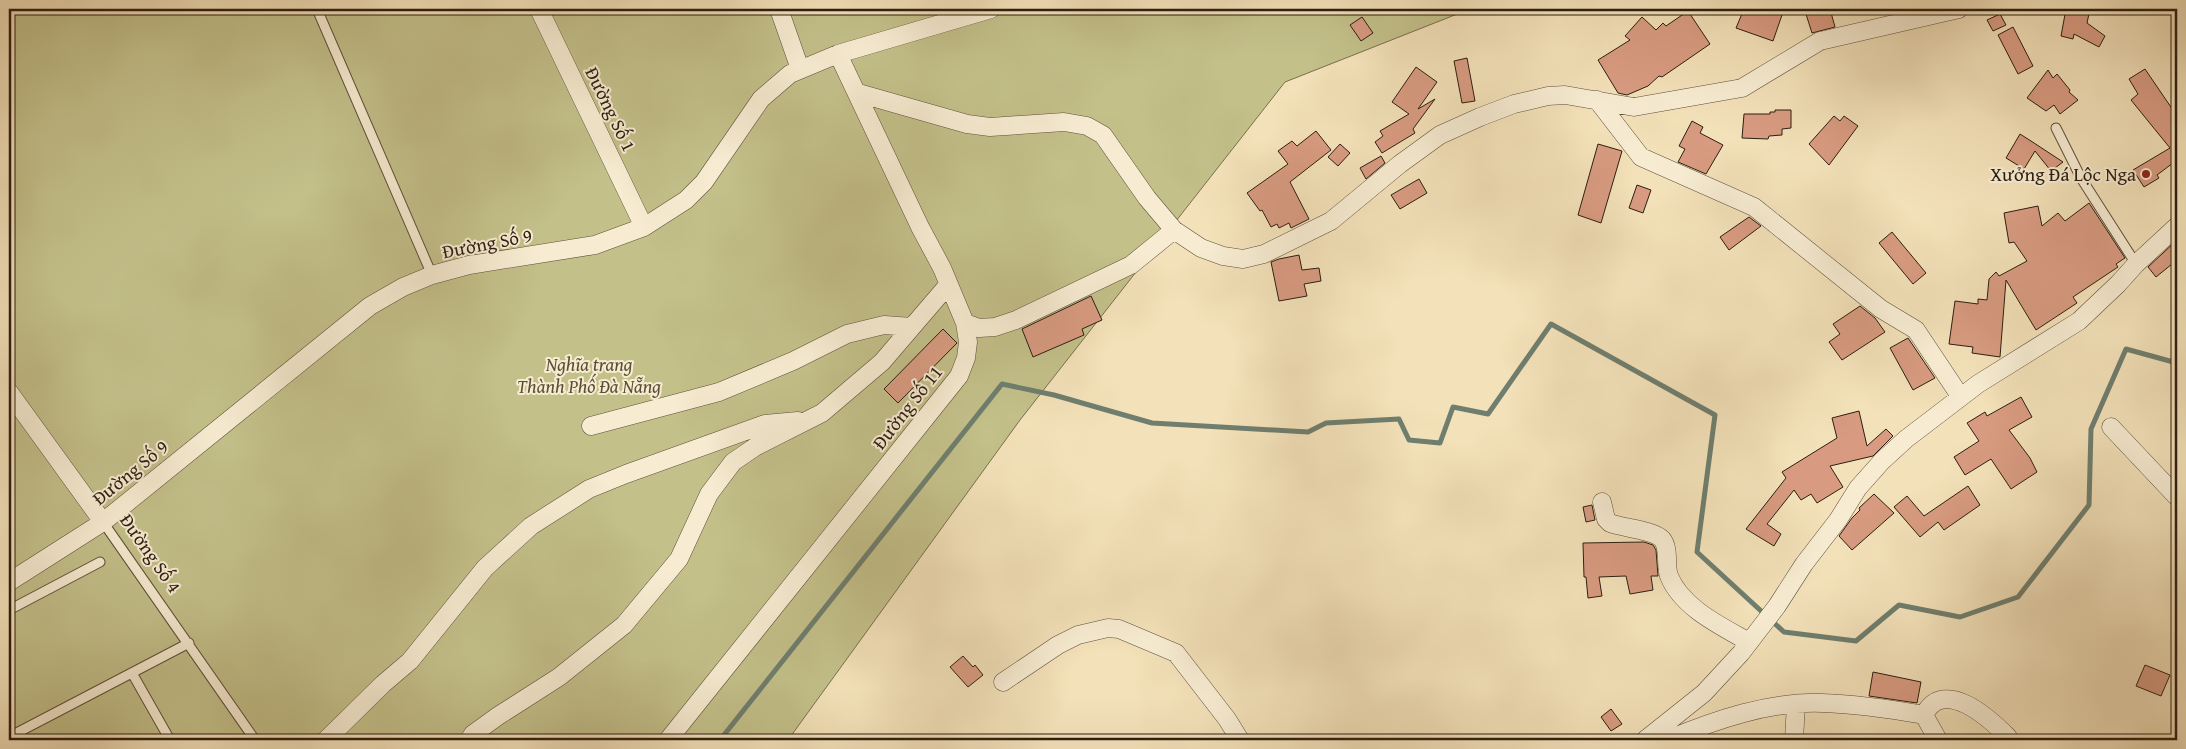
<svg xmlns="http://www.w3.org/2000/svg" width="2186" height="749" viewBox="0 0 2186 749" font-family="'Gentium Book Plus',serif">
<rect width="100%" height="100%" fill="#f3e1b9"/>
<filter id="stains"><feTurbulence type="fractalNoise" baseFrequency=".004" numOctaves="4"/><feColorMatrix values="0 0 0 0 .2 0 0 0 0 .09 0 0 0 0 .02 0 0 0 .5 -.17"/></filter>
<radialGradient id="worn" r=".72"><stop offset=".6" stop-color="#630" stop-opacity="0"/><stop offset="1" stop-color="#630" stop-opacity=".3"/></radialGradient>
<path fill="#c3c08a" stroke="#786f4e" d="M9,9H1470L1285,82L1020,420L788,740H9Z"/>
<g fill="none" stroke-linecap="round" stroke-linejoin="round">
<path stroke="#6f7e6e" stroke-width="5" d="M720,740L1002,384L1054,395L1152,423L1308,432L1326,423L1399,419L1409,440L1440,443L1453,407L1488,414L1551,324L1715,415L1697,552L1784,632L1856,641L1899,605L1960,617L2018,597L2089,505L2091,429L2126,349L2177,363"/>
</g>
<path fill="#d89b81" stroke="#2d1e11" d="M1744,9H1774L1783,12L1773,41L1736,28Z
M1812,9H1830L1835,27L1812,33L1805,11Z
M2066,9H2090L2087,23L2105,36L2099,47L2074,34L2073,39L2061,36Z
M1688,11L1710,44L1662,77L1659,76L1648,86L1627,95L1618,93L1598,60L1630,40L1625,36L1642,17L1656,30L1663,23L1666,26Z
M2000,14L2006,25L1993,31L1987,20Z
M1362,17L1373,33L1361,41L1350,25Z
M2013,27L2033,66L2018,74L1998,35Z
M1467,58L1475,101L1462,103L1454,61Z
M1416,67L1437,82L1418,109L1435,99L1413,129L1415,133L1382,153L1375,142L1383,136L1380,131L1409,114L1392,102Z
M2145,69L2177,116V160L2157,175L2159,178L2144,187L2133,170L2170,148L2131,100L2138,94L2129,79Z
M2048,70L2053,78L2057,74L2070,90L2069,92L2078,100L2060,114L2054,105L2046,111L2027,98Z
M1775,110H1791V128L1782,129V135L1769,136L1768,139L1742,138L1744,114H1770V112H1775Z
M1834,116L1840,121L1844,116L1858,126L1829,165L1809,144Z
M1692,121L1703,127L1700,133L1723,145L1706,174L1678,162L1685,149L1679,146Z
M1316,131L1331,150L1290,182L1309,219L1291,228L1289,223L1279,228L1277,224L1271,227L1262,210L1260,211L1247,193L1288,164L1278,151L1292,141L1297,146Z
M2020,134L2031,141L2063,162L2051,171L2035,151L2024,169L2006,158Z
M1340,144L1350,153L1338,166L1328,157Z
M1598,144L1622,151L1601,223L1578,215Z
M1381,156L1385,163L1366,179L1360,168Z
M1419,179L1427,193L1400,209L1391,195Z
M1637,185L1651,190L1643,213L1629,208Z
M2089,203L2125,258L2116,264L2118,267L2073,297L2077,303L2036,330L2006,280L2000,357L1972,353L1973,347L1949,344L1955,301L1978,304V299L1987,300L1989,279L1996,272L1999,276L2027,261L2014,242L2009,243L2004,213L2038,206L2042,226L2058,213L2065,221Z
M1749,217L1761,226L1729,250L1720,237Z
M1892,232L1926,273L1913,284L1879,243Z
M2177,240V260L2156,277L2148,267Z
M1299,255L1302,270L1319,268L1321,281L1304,284L1307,296L1279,301L1271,262L1279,259Z
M1091,296L1102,320L1082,329L1084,335L1033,357L1022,329Z
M1860,306L1875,318L1885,332L1842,360L1829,342L1840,334L1833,324Z
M943,329L957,343L898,403L884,389Z
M1908,338L1935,378L1913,390L1890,348Z
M2021,397L2032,417L2009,430L2030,458L2037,472L2011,489L1991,459L1965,475L1954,457L1979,441L1967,423L1985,412L1987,416Z
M1859,411L1867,446L1886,429L1893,436L1873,456L1830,466L1843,487L1817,503L1811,494L1801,500L1794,490L1767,524L1781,534L1774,546L1746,529L1786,478L1782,472L1837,438L1832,418Z
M1968,486L1980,505L1944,530L1938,522L1920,537L1894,507L1907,496L1924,516Z
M1874,494L1894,513L1852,550L1839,536L1852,518L1860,510L1859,508Z
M1592,505L1595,520L1586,522L1583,507Z
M1644,542L1653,545L1656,550L1658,576H1651L1653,590L1630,594L1626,576L1599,577L1602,596L1588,598L1586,577H1584L1583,543Z
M963,656L973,667L975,665L983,675L968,687L950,667Z
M2145,665L2170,675L2161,696L2136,686Z
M1873,672L1921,682L1917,703L1869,696Z
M1611,709L1622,724L1611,731L1601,717Z"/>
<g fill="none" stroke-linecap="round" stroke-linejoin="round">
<g stroke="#5e4f3b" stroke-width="11">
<path id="service" d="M317,9L432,275
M2056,128L2081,178L2136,264
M103,522L255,740
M9,610L100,562
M132,673L170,740
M9,737L189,643"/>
</g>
<g stroke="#5e4f3b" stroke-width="19">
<path id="minor" d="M539,9L644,227
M779,9L800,69
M858,93L967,124L990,127L1064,122L1087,126L1103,135L1147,198L1174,230L1201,248L1223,256L1243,259L1264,254L1331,221L1400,164L1440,135L1480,117L1514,104L1548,96L1565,95L1634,107L1742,88L1820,41L1959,9
M1597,100L1641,157L1754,207L1881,309L1916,330L1960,396
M965,323L979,328L995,327L1016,320L1131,265L1174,230
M9,392L103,522
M591,426L719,392L793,361L847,334L884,325L912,327
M2111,427L2177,497
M1602,502L1606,519L1610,523C1622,528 1654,530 1662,539C1670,549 1665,565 1669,576C1682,608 1721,626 1749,642
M9,582L103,522L370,306L403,287L432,275L469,265L595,245L644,227L686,200L704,182L761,99L790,74L838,54L991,9
M1003,682L1058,645L1078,635L1108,628L1119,629L1176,653L1227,719L1240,740
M1924,715C1944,676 1990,719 2008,737
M326,740L383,684L410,661L485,568L531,526L589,489L626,474L765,424L798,421
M469,740L473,734L498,716L559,677L624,625L679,559L709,494L733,462L755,447L822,413L882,362L948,285
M668,740L959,376L966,358L968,342L965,323L942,268L920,227L838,54
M1645,740L1704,693L1741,653L1777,606L1804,564L1838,520L1858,488L1882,461L1906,439L1978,384L2079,321L2118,284L2136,264L2177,226
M1667,740C1715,720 1770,701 1822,703C1856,704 1890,709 1924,715L1938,740
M1794,740L1796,704"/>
</g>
<use href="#service" stroke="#f7ecd2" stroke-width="9"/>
<use href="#minor" stroke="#f7ecd2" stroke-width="18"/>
</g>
<circle fill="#8f2418" stroke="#f7ecd2" stroke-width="2" cx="2146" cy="174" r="5"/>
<g text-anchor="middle" stroke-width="4" stroke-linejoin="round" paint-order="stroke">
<g font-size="19" fill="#2d1e11" stroke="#f7ecd2">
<text transform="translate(611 109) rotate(64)" y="7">Đường Số 1</text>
<text transform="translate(487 243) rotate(-11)" y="7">Đường Số 9</text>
<text transform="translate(907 407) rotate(-52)" y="7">Đường Số 11</text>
<text transform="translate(130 472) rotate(-39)" y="7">Đường Số 9</text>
<text transform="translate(151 553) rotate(55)" y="7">Đường Số 4</text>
</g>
<g font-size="19" fill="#2d1e11" stroke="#f7ecd2" text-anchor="end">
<text x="2136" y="181">Xưởng Đá Lộc Nga</text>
</g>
<g font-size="19" font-style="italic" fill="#5a4f35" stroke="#f7ecd2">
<text x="589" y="371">Nghĩa trang<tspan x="589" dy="22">Thành Phố Đà Nẵng</tspan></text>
</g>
</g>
<rect width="2186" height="749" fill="none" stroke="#f3e1b9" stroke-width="30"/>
<rect x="10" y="10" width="2166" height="729" fill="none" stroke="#2d1e11" stroke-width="2.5"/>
<rect x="15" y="15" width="2156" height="719" fill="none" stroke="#2d1e11"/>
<rect width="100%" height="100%" filter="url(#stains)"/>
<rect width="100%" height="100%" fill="url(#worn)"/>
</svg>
